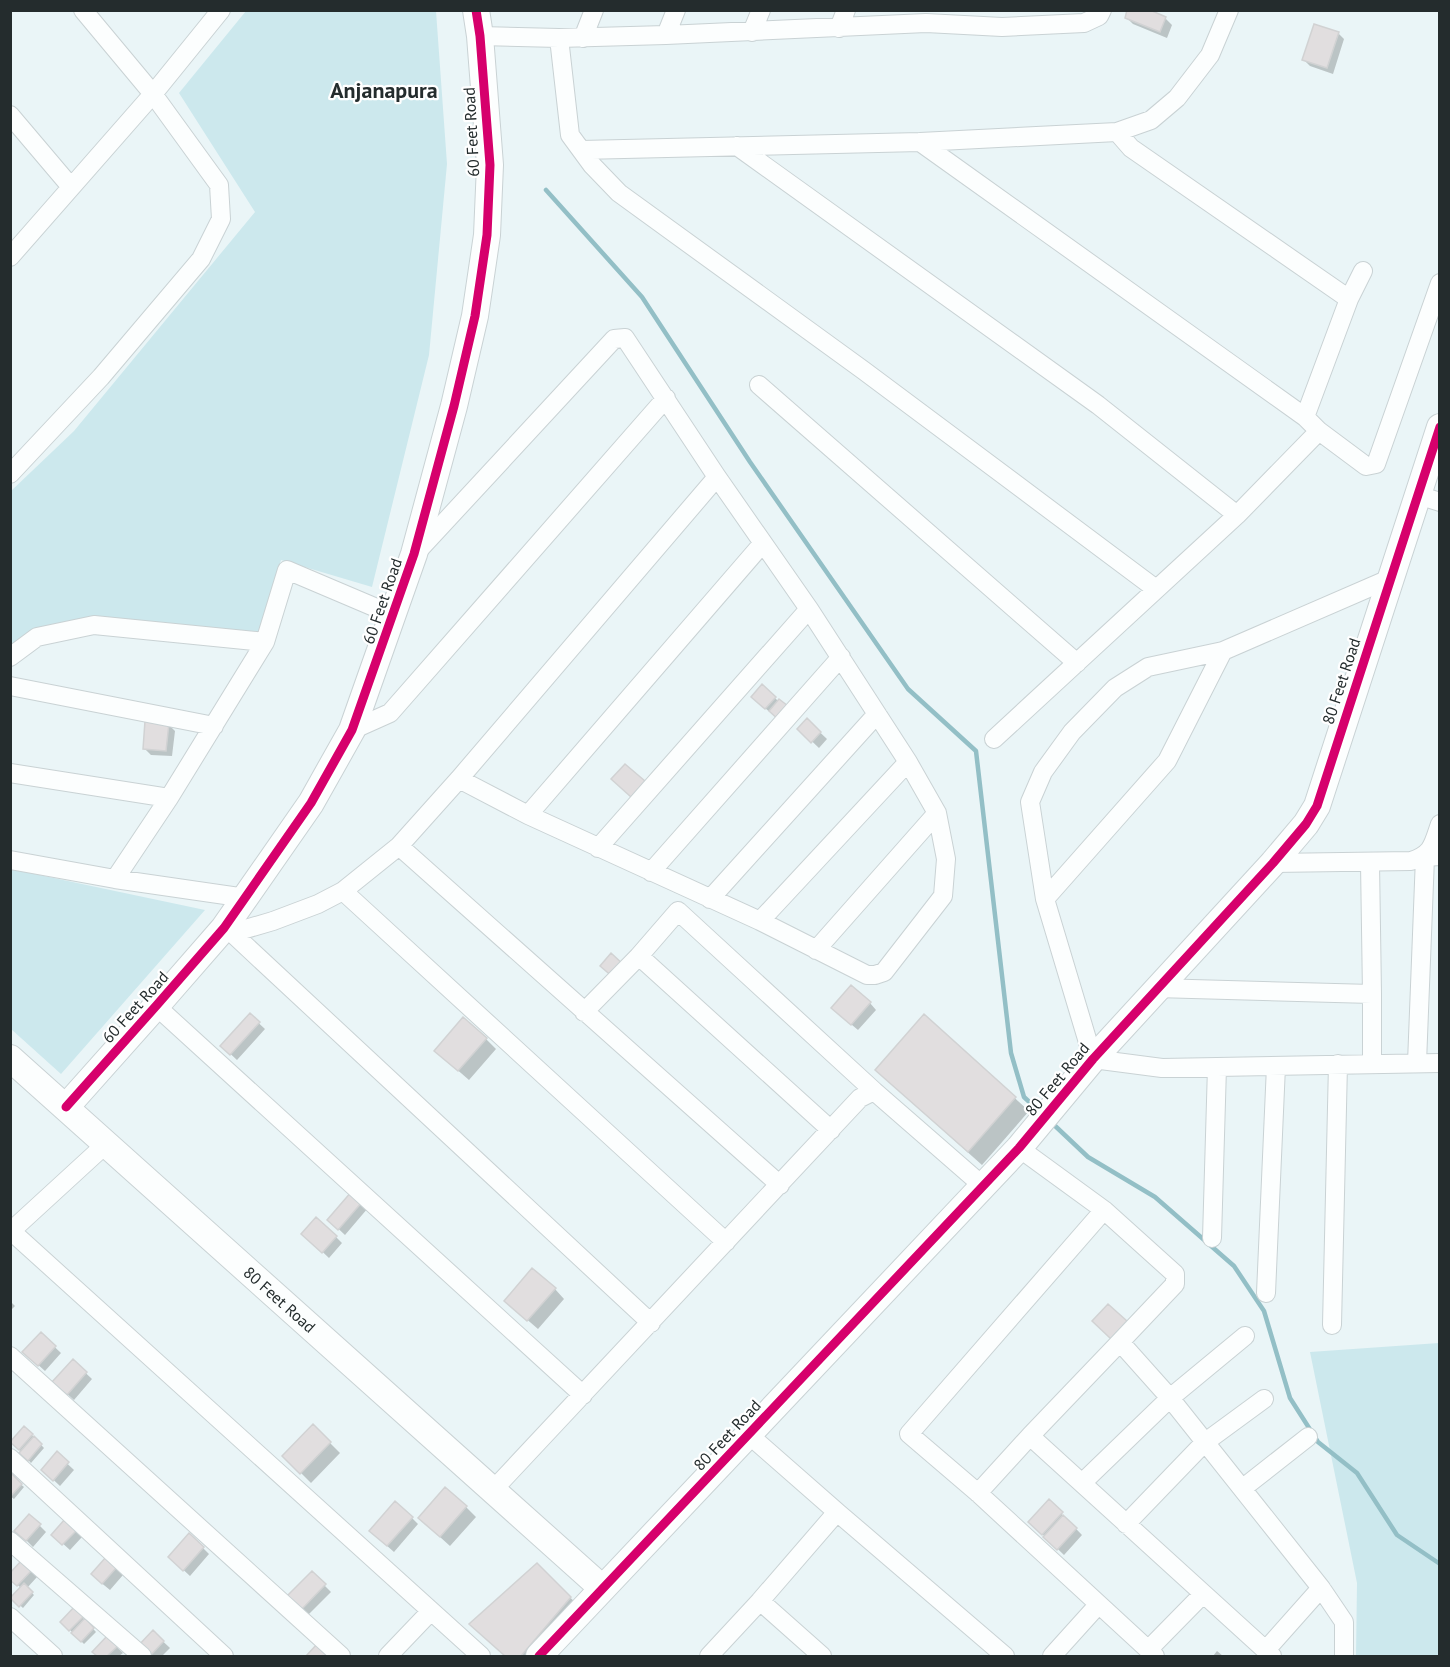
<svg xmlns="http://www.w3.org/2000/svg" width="1450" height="1667" viewBox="0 0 1450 1667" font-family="'PT Sans',sans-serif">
<rect width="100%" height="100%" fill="#eaf5f7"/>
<path fill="#cce8ed" d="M246,11H436L447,164L429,355L372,587L281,560L258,635L90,621L11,650V491L74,431L255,212L179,93Z
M11,869L205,910L61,1074L11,1029Z
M1439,1343V1656H1356L1357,1583L1310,1352Z"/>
<path fill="#0003" d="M1146,10L1166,19L1172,25L1167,38L1133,24L1126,17Z
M1338,33L1344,39L1333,74L1310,66L1304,60Z
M775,698L779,702L772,714L759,703Z
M807,720L827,739L819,748L799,729Z
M168,724L175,731L172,756L151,755L144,748Z
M870,1003L876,1010L858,1030L839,1014Z
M250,1015L265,1029L237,1060L222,1046Z
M924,1016L1029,1111L982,1165L890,1083Z
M486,1039L496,1049L469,1080L446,1060Z
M352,1193L368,1208L345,1235L329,1220Z
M336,1237L342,1243L329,1258L310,1240Z
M555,1289L564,1299L538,1329L516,1310Z
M10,1301L15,1306L10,1311Z
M41,1334L61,1353L45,1371L24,1352Z
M73,1361L92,1379L74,1400L54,1382Z
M313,1426L340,1453L311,1483L284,1456Z
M25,1428L44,1448L31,1463L12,1442Z
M57,1454L74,1470L60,1486L43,1470Z
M12,1477L24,1487L14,1499L10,1496Z
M1049,1501L1082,1535L1064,1555L1030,1522Z
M466,1507L476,1517L450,1546L430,1528Z
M30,1516L46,1532L33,1547L23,1537Z
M412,1518L418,1524L394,1552L377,1537Z
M65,1521L82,1537L70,1550L60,1541Z
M203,1548L209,1554L190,1576L176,1563Z
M106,1559L123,1575L110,1590L99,1581Z
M537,1565L584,1611L545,1656H506L484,1637Z
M31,1571L37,1577L27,1588L34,1595L23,1608L12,1598L21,1588L10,1578Z
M312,1573L331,1592L308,1615L289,1596Z
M75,1609L96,1632L84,1644L62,1622Z
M153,1632L170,1648L162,1656H151L140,1646Z
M107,1638L123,1653L119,1656H99L94,1652Z
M1217,1651L1223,1656H1213Z"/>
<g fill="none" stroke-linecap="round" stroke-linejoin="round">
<path stroke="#93bfc6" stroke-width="4.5" d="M546,190L642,297L750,462L908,689L976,751L1011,1053L1024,1097L1039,1111
M1052,1123L1088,1157L1155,1197L1234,1266L1264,1311L1290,1398L1318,1442L1357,1473L1397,1535L1440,1564"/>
</g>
<path fill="#e1dedf" stroke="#d1d2d3" stroke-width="1.5" d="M1127,10H1150L1166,17L1160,32L1125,18Z
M1314,24L1339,32L1327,68L1302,60Z
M762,684L776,697L765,709L751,697Z
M779,699L792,709L781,722L769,711Z
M807,718L821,732L811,743L797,729Z
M145,721L169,723L166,751L143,749Z
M625,764L645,781L631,797L611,779Z
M611,953L625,966L614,978L600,966Z
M851,985L871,1002L851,1025L831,1008Z
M250,1013L260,1022L230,1055L220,1046Z
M924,1014L1016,1097L968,1152L875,1070Z
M463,1017L487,1038L458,1071L434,1051Z
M352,1191L363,1201L338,1230L327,1220Z
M316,1217L337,1236L322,1253L301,1234Z
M532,1268L556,1288L527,1321L504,1301Z
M1108,1304L1127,1321L1111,1339L1092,1321Z
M41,1332L56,1346L38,1366L22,1352Z
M73,1359L87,1372L67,1395L52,1382Z
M313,1424L331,1442L300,1474L282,1456Z
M24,1426L33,1434L19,1450L10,1442Z
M34,1436L42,1444L28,1461L19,1453Z
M57,1451L69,1462L53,1481L41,1470Z
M12,1474L22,1484L10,1497V1476Z
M445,1487L467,1506L440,1537L418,1518Z
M1049,1499L1063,1512L1042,1535L1028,1522Z
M395,1501L413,1517L387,1546L369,1531Z
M29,1514L41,1524L26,1541L14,1531Z
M1063,1515L1077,1528L1057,1550L1043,1537Z
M65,1519L77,1530L62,1545L51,1535Z
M189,1533L204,1547L183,1571L168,1557Z
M106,1557L117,1567L102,1584L91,1574Z
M21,1561L32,1570L17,1586L10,1580V1573Z
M537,1563L571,1597L521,1656H505L469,1624Z
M312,1571L326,1584L301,1610L287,1596Z
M24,1583L33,1592L19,1607L10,1598Z
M75,1606L84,1616L69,1631L60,1622Z
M85,1618L94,1628L81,1642L71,1633Z
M153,1630L164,1641L150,1656L138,1646Z
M107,1636L118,1646L107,1656H97L92,1652Z
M318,1643L334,1656H306Z"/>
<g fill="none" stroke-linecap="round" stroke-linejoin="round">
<g stroke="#c9d2d4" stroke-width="20">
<path id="street" d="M83,10L153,94L221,10
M839,28L846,10
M752,32L761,10
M666,35L676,10
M480,36L559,38L570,135L581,150L920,142L1117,132
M559,38L666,35L926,23L1002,27L1084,23L1099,16L1102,10
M583,38L594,10
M10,115L71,187
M920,142L1305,417
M737,146L1098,405L1237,515
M581,150L592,165L619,193L863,370L1156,589
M10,257L153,94L219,185L221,219L201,259L101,377L10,474
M1349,299L1363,271
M759,385L1077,663
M1319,431L1366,466L1376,464L1440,283
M1418,495L1440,502
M1389,579L1223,651L1148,667L1115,688L1072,732L1043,772L1030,802L1045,899L1093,1059L1162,1068L1440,1063
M265,642L287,570L393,615
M10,657L37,637L94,625L265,642L169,798L115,879
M10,686L214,726
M352,730L390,713L666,398
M994,739L1237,515L1319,431L1305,417L1349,299L1131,148L1117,132L1151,120L1177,98L1210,55L1229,10
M10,773L169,798
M459,779L528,815L760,921L867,975H875L884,972L943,896L946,859L937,813L908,762L809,609L717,477
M528,815L763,543
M399,846L780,1185
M598,848L809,609
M10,860L115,879L246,898
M1273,863L1411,861C1433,854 1433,844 1440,824
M1370,863L1372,994
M651,872L841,657
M343,891L726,1242
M710,899L877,714
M1045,899L1167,761L1223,651
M760,921L908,762
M224,928L232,933L651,1323
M232,933L273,921L318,904L343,891L399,846L459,779L717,477L625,338L614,339L416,553
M816,950L937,813
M639,956L678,911L874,1091
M1156,988L1372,994V1064
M156,1006L583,1395
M584,1012L639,956L831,1130
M1417,1063L1425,857L1440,856
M1019,1148L1104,1210L1175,1274V1284L1120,1342L1170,1398L1321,1588L1344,1622V1656
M1104,1210L909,1434L978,1493L1155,1656
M10,1230L481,1656
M10,1232L106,1144
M1212,1238L1217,1067
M1266,1293L1276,1066
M1332,1325L1338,1064
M10,1356L341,1656
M1030,1436L1272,1656
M10,1458L224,1656
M1082,1483L1170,1398L1245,1336
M1243,1488L1308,1437
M493,1490L860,1098L874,1091L983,1186
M978,1493L1030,1436L1120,1342
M837,1512L1005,1656
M1126,1524L1204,1443L1264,1399
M10,1541L142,1656
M760,1601L822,1656
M10,1617L53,1656
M1148,1650L1203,1594
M1265,1651L1321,1588
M388,1656L431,1611
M709,1656L760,1601L837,1512L748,1434
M1052,1656L1098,1605"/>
</g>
<g stroke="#c9d2d4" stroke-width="28">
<g id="secondary">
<path id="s1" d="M10,1058L602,1588"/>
<path d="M66,1107L156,1006L224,928L311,803L352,730L414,554L454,406L475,316L487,235L490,165L480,36L476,10"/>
<path d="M539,1656L1019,1148L1093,1059L1273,863L1306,824L1317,806L1440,427"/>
</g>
</g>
<use href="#street" stroke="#fcfefe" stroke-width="18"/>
<use href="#secondary" stroke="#fcfefe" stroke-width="26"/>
<g stroke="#fff" stroke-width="13">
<path id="cycleway" d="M66,1107L156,1006L224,928L311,803L352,730L414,554L454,406L475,316L487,235L490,165L480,36L476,10
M539,1656L1019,1148L1093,1059L1273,863L1306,824L1317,806L1440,427"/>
</g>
<use href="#cycleway" stroke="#d6006c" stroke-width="9"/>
</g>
<g text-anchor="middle" stroke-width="4.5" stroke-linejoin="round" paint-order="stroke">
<g font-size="16" fill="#242c2d" stroke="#fff">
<text transform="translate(471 132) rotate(-93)" y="6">60 Feet Road</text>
<text transform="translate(382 601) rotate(-71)" y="6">60 Feet Road</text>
<text transform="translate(1341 681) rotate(-72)" y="6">80 Feet Road</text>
<text transform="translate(135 1007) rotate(-48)" y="6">60 Feet Road</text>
<text transform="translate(1057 1079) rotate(-50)" y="6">80 Feet Road</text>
<text dy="6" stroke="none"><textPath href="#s1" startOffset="362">80 Feet Road</textPath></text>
<text transform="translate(727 1435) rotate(-47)" y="6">80 Feet Road</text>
</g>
<g font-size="22" font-weight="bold" fill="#242c2d" stroke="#fff">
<text x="384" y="98">Anjanapura</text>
</g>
</g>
<rect width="1450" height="1667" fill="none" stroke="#242c2d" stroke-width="24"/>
</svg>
